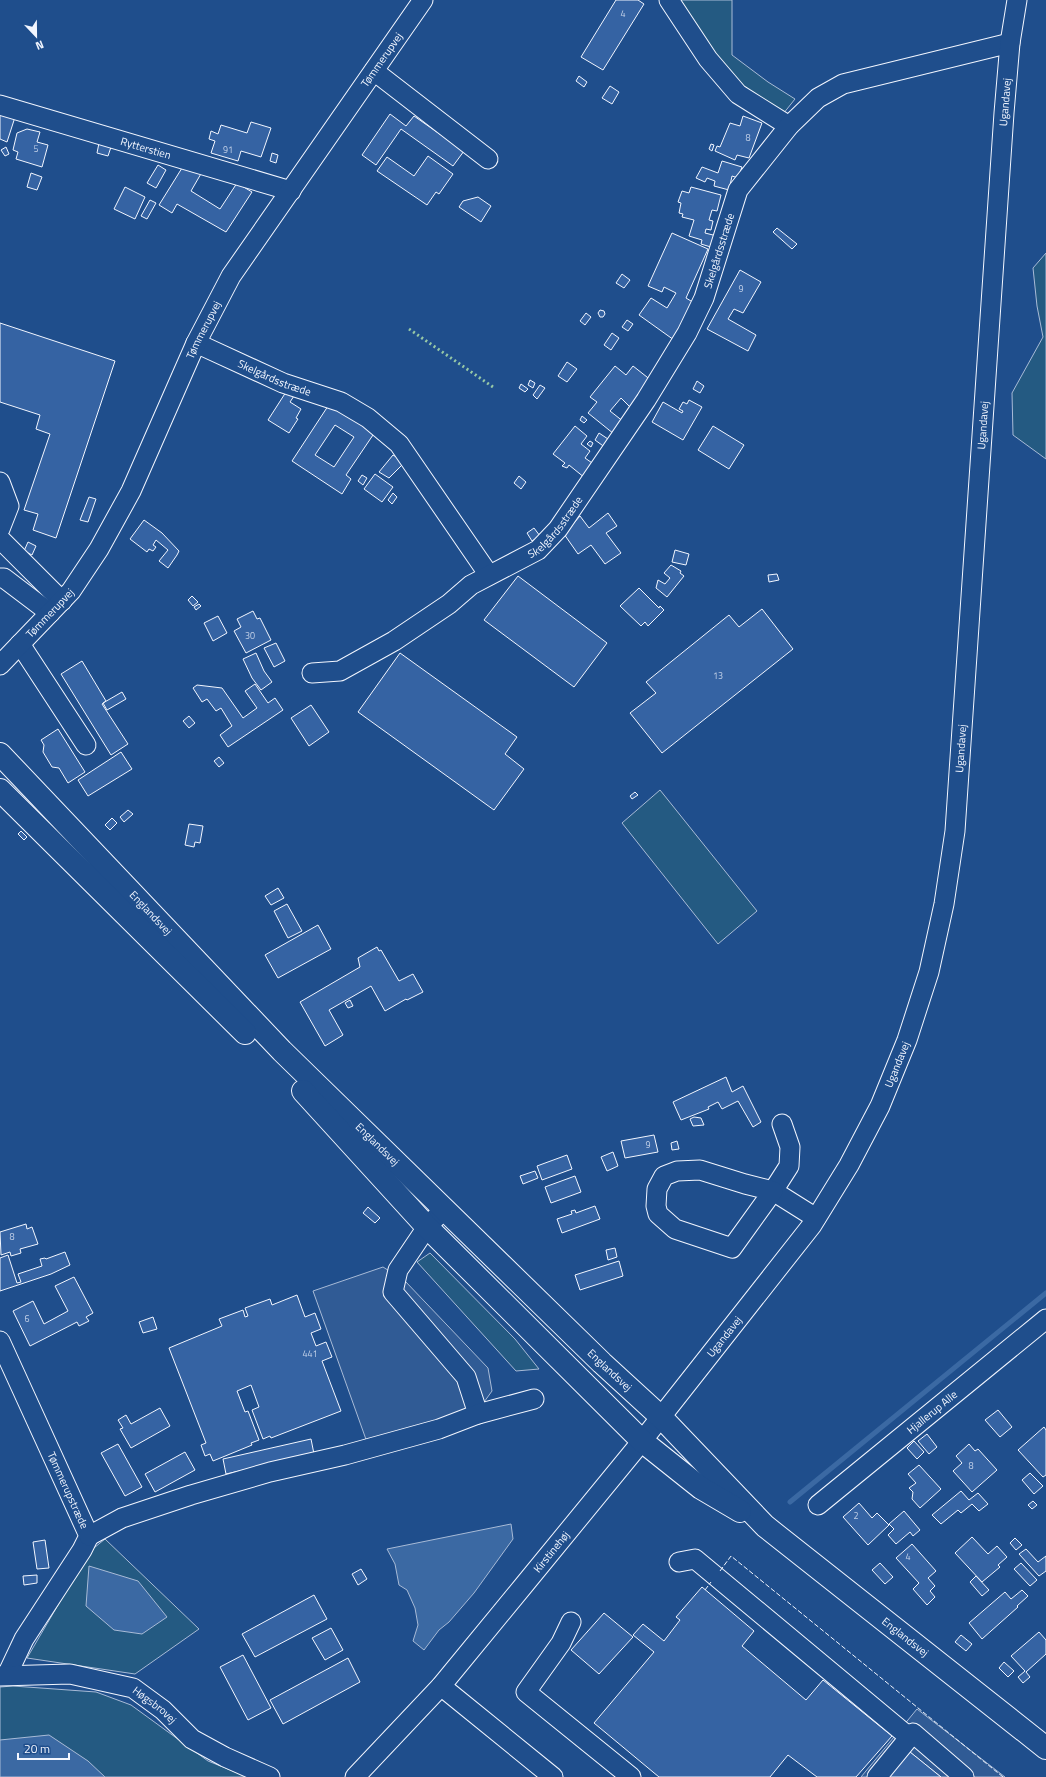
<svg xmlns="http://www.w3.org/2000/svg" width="1046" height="1777" viewBox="0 0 1046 1777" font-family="'Titillium Web',sans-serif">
<rect width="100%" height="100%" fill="#1f4e8c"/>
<path fill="#245a82" stroke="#a8bbd7" d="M676,0H732V55L768,82L795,99L783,114L745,89L711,53Z
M1046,253V459L1013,435L1012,393L1043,337L1037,306L1033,268Z
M660,790L757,911L718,944L622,823Z
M430,1253L515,1339L539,1369L516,1371L417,1262Z
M105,1539L199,1629L135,1674L27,1658L89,1552Z
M13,1686L96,1692L131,1705L208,1761L248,1777H0V1687Z"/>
<path fill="#305b95" stroke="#a8bbd7" d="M383,1267L405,1281L488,1368L492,1391L479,1409L368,1445L313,1291Z
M917,1709L1005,1777H941L910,1752L889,1777H861Z"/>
<path fill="#3b69a3" stroke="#a8bbd7" d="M511,1524L513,1539L474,1593L449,1622L439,1630L424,1650L413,1641L418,1625L415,1608L407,1590L399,1585L395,1564L387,1549Z
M89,1566L138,1581L167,1617L142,1634L114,1630L86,1606Z
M49,1735L88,1761L105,1777H0V1740Z"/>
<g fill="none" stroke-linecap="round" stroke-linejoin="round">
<path stroke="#3b69a3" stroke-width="5" d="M790,1502L1046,1293"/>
</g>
<path fill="#3563a3" stroke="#f2f6ff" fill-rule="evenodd" d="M616,0H638L644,4L603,70L581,57Z
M579,76L587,82L584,87L576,81Z
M610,86L619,92L612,104L602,98Z
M0,110L16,114L7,142L0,139Z
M390,114L406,126L414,116L464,151L453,166L401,129L376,165L362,155Z
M743,116L762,123L749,158L737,155L735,160L715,151L717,146L720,147L730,123L740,126Z
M251,122L271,128L261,157L241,151L238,161L211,153L215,141L209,139L211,131L218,134L221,125L247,133Z
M27,129L40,132L37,142L48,145L42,167L16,159L18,152L13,150L17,133Z
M99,143L111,147L108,156L97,153Z
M711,144L714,145L712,151L709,149Z
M6,147L9,154L5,156L1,150Z
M272,153L278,155L276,163L270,161Z
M428,156L453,174L439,194L436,192L427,205L377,171L387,157L414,176Z
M722,161L742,167L738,178L732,176L729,190L714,186L715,181L707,178L705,182L696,178L702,167L718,173Z
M158,165L166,170L156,188L147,183Z
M182,168L202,172L191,191L220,209L237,183L252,192L226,232L177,204L172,213L159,205Z
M31,173L42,177L37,190L27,187Z
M125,187L145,197L135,219L114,209Z
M691,187L721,195L717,211L712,210L709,220L713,221L711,230L706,229L705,233L717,236L714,248L701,244L702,240L689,236L694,220L682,217L683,214L679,213L681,203L678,202L682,191L689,193Z
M478,197L491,206L481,222L459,207L463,201Z
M150,200L156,203L147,219L141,216Z
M777,228L797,244L792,249L773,232Z
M672,233L708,249L686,298L696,304L674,340L639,315L651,298L667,308L676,293L664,287L662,292L648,286Z
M740,270L761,282L743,313L734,309L728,319L756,335L748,351L707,329Z
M622,274L630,280L624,288L616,283Z
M600,310L604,311L605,314L603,317H600L598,313Z
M586,313L591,317L585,325L580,321Z
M627,320L633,324L628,331L622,327Z
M0,323L115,361L56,538L33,530L38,514L24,510L50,434L36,429L40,415L0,402Z
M612,333L619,338L611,350L604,345Z
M567,362L577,369L567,382L558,376Z
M615,366L626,375L633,366L652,381L632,409L621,398L610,411L624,422L614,434L588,413L597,402L590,397Z
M530,380L535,383L533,388L528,385Z
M697,381L704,386L700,393L693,389Z
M521,384L528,389L525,392L519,388Z
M540,385L545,388L537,399L533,395Z
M286,392L294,396L290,402L301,409L296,418L298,419L289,433L268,420Z
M689,400L702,407L683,440L652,422L663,402L682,413L683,411L679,409L683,402L687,404Z
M330,403L375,432L346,475L351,479L342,494L292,461ZM335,425L354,437L334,467L315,455Z
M582,416L587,420L584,423L580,420Z
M575,426L587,436L581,444L590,451L585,458L595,465L585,478L569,465L567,468L562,466L565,463L553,454Z
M713,426L744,445L729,469L698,450Z
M599,433L611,441L606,448L595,440Z
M590,441L593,443L591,447L587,444Z
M393,455L405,462L389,478L379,472Z
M375,474L393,487L382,502L364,489Z
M362,475L367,478L363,485L358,481Z
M519,476L526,482L521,489L514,483Z
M393,493L397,497L392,504L388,500Z
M89,497L96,499L88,522L80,520Z
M608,513L617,526L606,533L621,553L605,564L591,545L578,554L564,534L580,516L589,528Z
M144,520L162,533L179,551L177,555L168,568L159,561L168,550L156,540L153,545L156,547L153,551L149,549L147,552L130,539Z
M534,528L540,536L532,541L527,533Z
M28,542L36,546L32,555L24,551Z
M675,550L689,554L686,565L672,562Z
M671,565L681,571L680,573L684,576L667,597L656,588L658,580L665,584L670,578L664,573Z
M777,574L779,580L769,582L768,575Z
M518,576L607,643L574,687L484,620Z
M639,588L659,608L660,606L664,610L648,626L645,622L641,626L620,606Z
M192,596L198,602L193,606L188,600Z
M199,604L201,606L196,610L194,607Z
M762,609L793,649L662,753L630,713L656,693L646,682L729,615L739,627Z
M253,611L257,619L260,618L271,640L246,653L234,631L241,627L237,619Z
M218,616L227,633L213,641L204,623Z
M276,643L285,661L274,667L264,648Z
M256,653L264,671L272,682L261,690L252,678L243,659Z
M400,653L517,737L505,754L524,769L494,810L358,712Z
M82,661L106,701L102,704L128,744L111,755L61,674Z
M255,684L268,703L275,698L283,710L228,747L220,735L232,726L221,708L216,711L207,699L202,702L193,688L197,685L222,688L243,718L257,708L245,691Z
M122,692L126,699L107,710L103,703Z
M311,705L329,732L309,746L291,718Z
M189,716L195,723L189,728L183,721Z
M58,729L85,772L68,783L59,768L52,767L43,752L44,745L41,740Z
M121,752L132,769L88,796L78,780Z
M219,757L224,763L219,767L214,761Z
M635,792L638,795L632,799L630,796Z
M128,810L133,814L124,822L120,817Z
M112,818L117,823L110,830L105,825Z
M189,824L203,826L200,843L195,842L194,847L185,845Z
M21,831L27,837L24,840L18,834Z
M278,888L284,898L271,905L265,896Z
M287,904L302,931L288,938L274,911Z
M318,925L331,949L278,978L265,955Z
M377,947L379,951L381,950L399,981L413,974L423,992L407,1000L406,999L385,1011L371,986L329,1010L343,1035L325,1046L300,1002L360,967L358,958Z
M350,1000L353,1006L348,1008L345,1003Z
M726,1077L732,1092L743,1086L761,1122L753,1127L738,1101L722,1109L718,1102L708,1107L709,1109L681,1120L673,1102Z
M694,1117L701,1118L704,1125L693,1126L690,1119Z
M654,1135L658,1152L625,1158L621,1141Z
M677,1141L679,1149L672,1150L671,1143Z
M613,1152L618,1166L607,1171L601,1157Z
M567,1155L572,1169L542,1180L537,1166Z
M535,1171L538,1178L523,1184L520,1176Z
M575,1176L581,1192L551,1203L545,1187Z
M595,1206L600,1219L562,1233L557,1219L572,1214L571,1211L575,1210L576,1213Z
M368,1207L380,1218L375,1223L363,1213Z
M26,1224L27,1229L32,1227L38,1244L20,1249L21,1253L11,1256L10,1252L1,1255L0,1232Z
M615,1248L617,1257L608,1260L606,1250Z
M65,1252L70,1265L51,1274L0,1291V1258L8,1255L17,1283L21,1282L18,1274L42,1266L40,1259L45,1258L46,1259Z
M619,1261L623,1276L580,1290L575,1275Z
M74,1277L93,1313L86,1317L89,1321L79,1326L77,1322L30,1346L13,1311L33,1301L44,1324L68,1311L55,1286Z
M297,1295L305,1317L315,1313L321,1329L311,1333L316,1346L326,1342L332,1357L322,1361L341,1411L271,1438L270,1436L263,1439L252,1410L259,1407L251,1385L237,1391L245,1412L248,1411L259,1440L251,1443L252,1445L213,1461L210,1454L205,1456L201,1445L206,1443L169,1348L222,1326L219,1319L243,1310L245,1317L248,1316L245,1308L270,1299L272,1305Z
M153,1317L157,1329L143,1333L139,1322Z
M160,1408L170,1426L131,1448L120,1429L123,1428L118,1420L126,1415L131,1424Z
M998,1410L1012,1427L1000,1437L985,1420Z
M1044,1427L1046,1430V1475L1043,1477L1018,1450Z
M927,1434L937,1447L929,1454L918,1441Z
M311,1439L314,1454L226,1474L223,1459Z
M914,1441L924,1452L917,1459L907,1448Z
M118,1444L142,1487L125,1496L101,1453Z
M969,1444L975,1451L978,1449L997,1470L972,1492L953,1471L962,1463L956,1456Z
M185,1452L195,1470L155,1492L145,1474Z
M919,1465L941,1489L920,1508L912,1499L913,1492L909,1488L916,1483L908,1474Z
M1030,1473L1043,1486L1034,1494L1022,1480Z
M961,1491L969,1500L978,1493L988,1504L979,1511L972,1504L961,1513L958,1510L941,1524L932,1515Z
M1033,1501L1037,1505L1032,1509L1028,1505Z
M859,1503L872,1518L877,1513L889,1525L868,1545L843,1517Z
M904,1511L920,1530L913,1536L910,1532L896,1544L888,1535L894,1529L889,1524Z
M972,1537L988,1554L997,1546L1007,1557L998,1565L1000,1567L982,1582L955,1553Z
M1015,1538L1022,1545L1016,1550L1010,1543Z
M45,1540L49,1568L37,1569L33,1542Z
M912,1544L936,1571L928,1578L935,1586L930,1591L935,1597L927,1605L913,1589L919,1583L896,1558Z
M1026,1549L1038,1562L1046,1556V1571L1039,1576L1019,1554Z
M880,1563L893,1577L885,1584L872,1570Z
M1021,1563L1037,1580L1030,1586L1014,1569Z
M361,1569L367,1579L358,1585L352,1574Z
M37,1575V1583L24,1585L23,1576Z
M976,1576L989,1590L982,1596L970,1582Z
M702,1587L754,1631L742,1646L806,1700L823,1680L892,1736L856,1777H817L788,1755L770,1777H659L594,1723L654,1652L633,1635L643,1624L664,1641L680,1620L676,1617Z
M1022,1590L1028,1596L1017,1606L1018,1607L982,1639L969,1623L1005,1592L1011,1599Z
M314,1595L327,1619L255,1657L242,1634Z
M604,1613L633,1637L599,1674L571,1650Z
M331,1628L343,1650L325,1660L312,1638Z
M1039,1632L1046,1640V1654L1026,1672L1030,1677L1023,1683L1018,1677L1025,1671L1011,1656Z
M961,1635L972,1644L966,1651L955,1642Z
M243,1655L271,1708L248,1720L220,1667Z
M348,1658L360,1682L283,1724L270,1700Z
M1004,1662L1014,1671L1008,1677L999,1668Z
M910,1752L941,1777H889Z"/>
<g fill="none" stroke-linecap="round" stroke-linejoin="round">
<g stroke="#f2f6ff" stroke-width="21">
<g id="minor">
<path d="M669,0L708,59L738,94L789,126"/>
<path d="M374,71L488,159"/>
<path id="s1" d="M0,105L291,191"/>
<path id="s2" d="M196,343L283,383L341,402L368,418L399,444L489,575"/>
<path d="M0,482L9,506L0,529"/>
<path d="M0,539L62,601"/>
<path d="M0,578H4L50,613"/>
<path d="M20,644L86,745"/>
<path id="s3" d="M0,665L71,591L99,549L131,491L196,343L231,276L423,0"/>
<path id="s4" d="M312,673L340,671L394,641L449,604L471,585L538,550L558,529L646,400L687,333L704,298L738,190L789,126L818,98L843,84L1010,43"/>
<path d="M782,1124L790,1147L789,1166L773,1191L816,1218"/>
<path d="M700,1170L745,1184L773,1191L732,1248L675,1229L658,1214L656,1206L657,1189L664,1176L677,1171Z"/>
<path d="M444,1209L427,1227L398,1270L393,1292L466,1377L478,1414"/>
<path id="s5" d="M0,1341L89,1536L82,1550L24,1639L7,1675"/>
<path id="s6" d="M818,1505L1046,1319"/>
<path d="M89,1536L122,1518L191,1495L270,1472L345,1455L439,1429L478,1414L534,1399"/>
<path d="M679,1562L695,1559L909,1737"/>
<path d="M571,1622L561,1643L526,1692L631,1777"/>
<path id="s7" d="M0,1676L70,1674L133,1688L163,1710L192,1739L225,1757L270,1777"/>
<path d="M441,1686L553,1777"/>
<path id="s8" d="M355,1777L441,1686L524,1585L642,1441L812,1225L849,1165L880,1106L907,1040L929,972L944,904L955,831L1004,113L1010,43L1017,0"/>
<path d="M877,1777L913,1733L964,1777"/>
</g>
</g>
<g stroke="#f2f6ff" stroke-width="24">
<g id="major">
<path id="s9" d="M0,754L282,1051L602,1363L661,1417L765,1526L1046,1748"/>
<path d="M0,790L245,1033"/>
<path d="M303,1091L427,1227L642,1441L701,1488L740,1511"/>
</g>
</g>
<use href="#minor" stroke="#1f4e8c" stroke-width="19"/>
<use href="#major" stroke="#1f4e8c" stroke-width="22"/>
<path stroke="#97c8a6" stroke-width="3" stroke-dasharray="2 3" stroke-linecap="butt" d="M409,329L493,387"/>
<path stroke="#f2f6ff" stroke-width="1" stroke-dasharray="5 2" stroke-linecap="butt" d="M720,1571L731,1556L1003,1777
M705,1590L711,1582"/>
</g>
<g text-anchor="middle" stroke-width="3" stroke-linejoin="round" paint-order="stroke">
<g font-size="9" fill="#c3d1e8">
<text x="623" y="17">4</text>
<text x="748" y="141">8</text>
<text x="36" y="152">5</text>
<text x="228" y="153">91</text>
<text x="741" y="292">9</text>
<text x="250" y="639">30</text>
<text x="718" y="679">13</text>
<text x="648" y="1148">9</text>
<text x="12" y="1240">8</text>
<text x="27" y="1322">6</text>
<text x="310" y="1357">441</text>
<text x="971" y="1469">8</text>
<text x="856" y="1519">2</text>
<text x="908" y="1560">4</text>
</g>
<g font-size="11" fill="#f2f6ff" stroke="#1f4e8c">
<text dy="4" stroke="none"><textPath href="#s3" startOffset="720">Tømmerupvej</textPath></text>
<text dy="4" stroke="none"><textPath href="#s8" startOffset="1871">Ugandavej</textPath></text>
<text dy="4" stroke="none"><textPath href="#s1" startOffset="152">Rytterstien</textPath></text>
<text dy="4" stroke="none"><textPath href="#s4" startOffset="613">Skelgårdsstræde</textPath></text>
<text dy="4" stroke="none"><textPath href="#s3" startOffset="396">Tømmerupvej</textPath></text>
<text dy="4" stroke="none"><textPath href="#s2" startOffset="86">Skelgårdsstræde</textPath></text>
<text dy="4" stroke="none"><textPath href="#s8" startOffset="1547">Ugandavej</textPath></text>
<text dy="4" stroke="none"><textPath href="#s4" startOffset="289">Skelgårdsstræde</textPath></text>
<text dy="4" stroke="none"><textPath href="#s3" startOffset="72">Tømmerupvej</textPath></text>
<text dy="4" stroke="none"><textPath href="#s8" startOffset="1223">Ugandavej</textPath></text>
<text dy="4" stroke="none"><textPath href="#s9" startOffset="219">Englandsvej</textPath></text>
<text dy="4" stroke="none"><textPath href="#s8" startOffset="899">Ugandavej</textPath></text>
<text dy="4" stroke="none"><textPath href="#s9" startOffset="543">Englandsvej</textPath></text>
<text dy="4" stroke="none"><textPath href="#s8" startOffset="575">Ugandavej</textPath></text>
<text dy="4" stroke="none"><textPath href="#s9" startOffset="867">Englandsvej</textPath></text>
<text dy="4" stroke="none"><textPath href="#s6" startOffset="147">Hjallerup Alle</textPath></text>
<text dy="4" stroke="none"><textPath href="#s5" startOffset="164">Tømmerupstræde</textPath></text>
<text dy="4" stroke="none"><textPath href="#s8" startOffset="299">Kirstinehøj</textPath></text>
<text dy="4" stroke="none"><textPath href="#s9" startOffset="1266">Englandsvej</textPath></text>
<text dy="4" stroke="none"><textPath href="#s7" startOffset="162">Høgsbrovej</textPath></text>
</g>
</g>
<g transform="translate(36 36) rotate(158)" stroke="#1f4e8c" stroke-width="3" paint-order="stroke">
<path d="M0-3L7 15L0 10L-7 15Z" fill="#f2f6ff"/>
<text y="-6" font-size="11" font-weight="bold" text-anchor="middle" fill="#f2f6ff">N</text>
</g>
<path d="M18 1753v6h51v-6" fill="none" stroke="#f2f6ff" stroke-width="2"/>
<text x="24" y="1753" font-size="12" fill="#f2f6ff" stroke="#1f4e8c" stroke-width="3" paint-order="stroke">20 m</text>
</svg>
